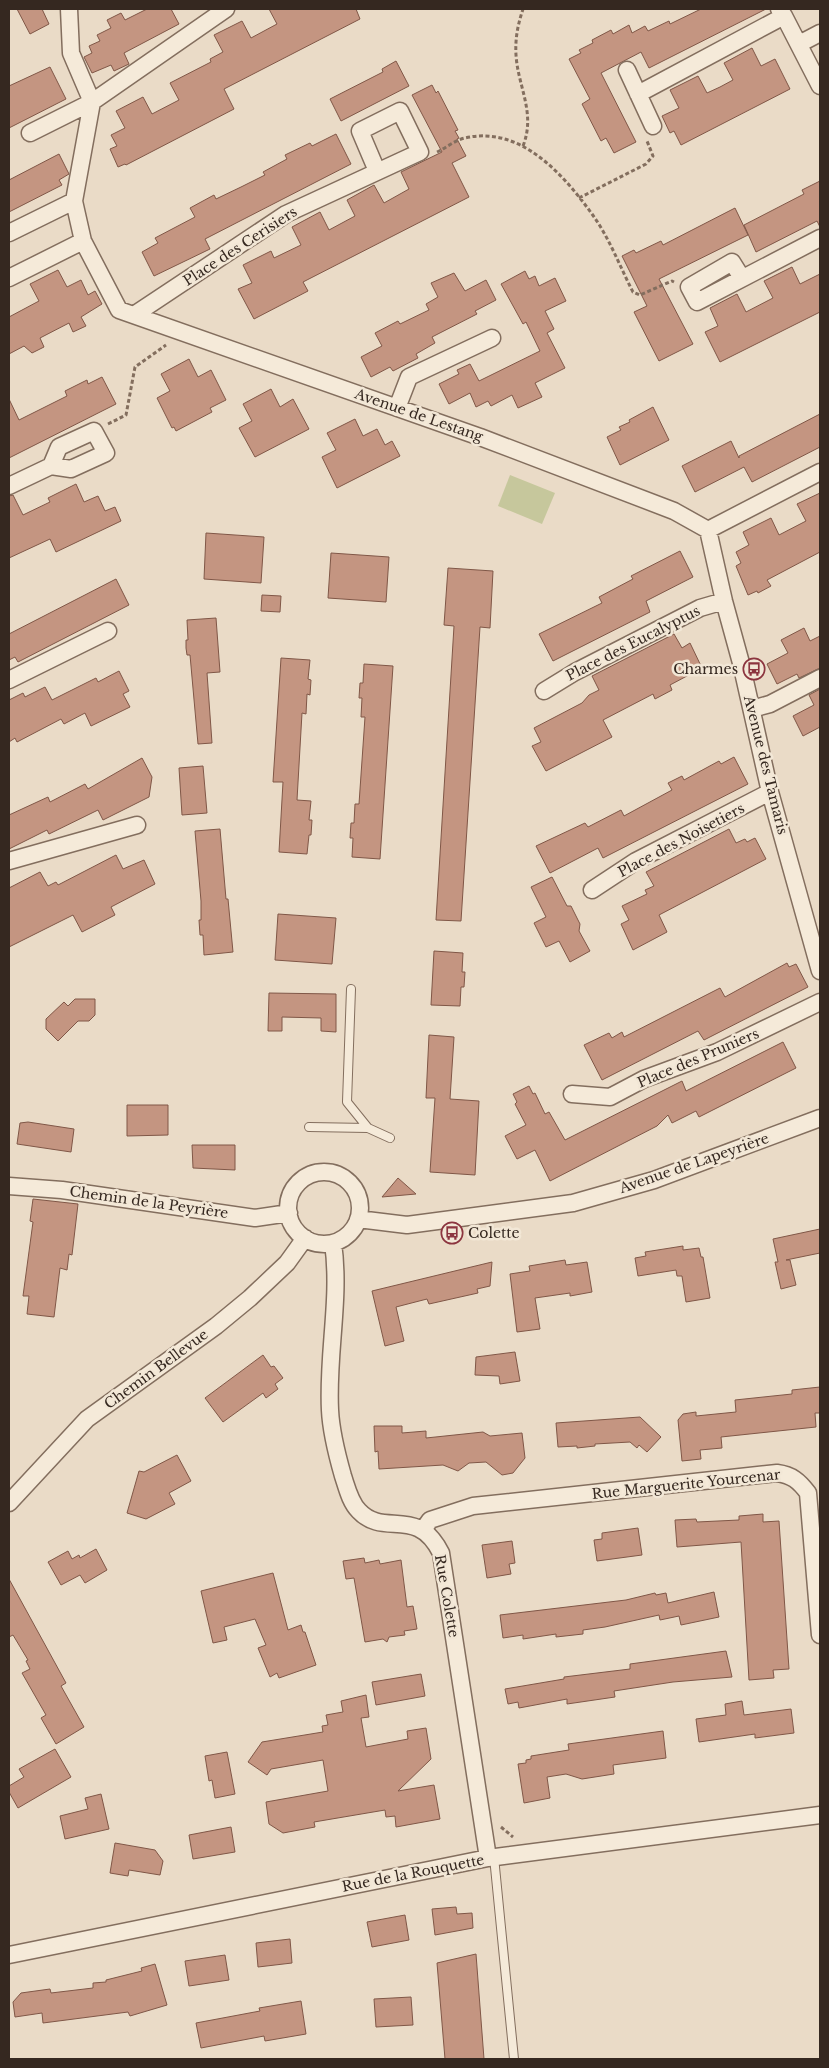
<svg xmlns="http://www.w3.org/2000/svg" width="829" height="2068" viewBox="0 0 829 2068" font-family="'Libre Baskerville',serif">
<rect width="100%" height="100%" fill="#eadbc7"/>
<path fill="#c6c79c" d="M510,475L555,493L542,524L498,506Z"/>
<path fill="#c49581" stroke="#805747" d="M17,9H42L49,24L30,34Z
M147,9H171L179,24L124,53L129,64L114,71L111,65L92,73L84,57L92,53L89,46L100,41L97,35L111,28L107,20L121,13L125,20Z
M269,9H356L360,19L224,89L234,109L126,165L125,164L118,167L110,149L117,146L111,135L125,128L116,111L143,97L152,114L179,100L170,83L211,62L210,59L223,52L214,35L242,21L251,38L277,24Z
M701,9H766L649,68L641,52L601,73L636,142L614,153L606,138L601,141L582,104L590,99L569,59L581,53L579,50L593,43L592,40L611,30L613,34L629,25L632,33L645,26L648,31L669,21L670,24Z
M752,48L761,66L775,59L790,89L681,145L674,131L670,133L662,116L679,108L670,90L698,76L707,93L720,87L733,80L724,63Z
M396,61L409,86L341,121L330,99L383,72L382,69Z
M50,67L66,99L9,128V86Z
M432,85L436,93L438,91L458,130L455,131L459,138L457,139L466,156L452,163L469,197L303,282L308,291L254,319L238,289L252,283L243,265L271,251L274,258L301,245L292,227L320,212L329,230L355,216L347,200L374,185L384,203L409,189L401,172L442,152L412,95Z
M336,134L351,164L205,239L210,249L154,276L142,252L158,243L155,238L195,217L190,208L214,195L216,199L241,187L265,175L263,172L287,159L285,155L310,143L312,146Z
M59,154L69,174L59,180L62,185L9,212V180Z
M820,181V227L817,221L756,252L744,225L804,194L802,190Z
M735,208L748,235L659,279L693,344L659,361L634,312L647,306L622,256L634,250L636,253L661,241L663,245Z
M792,267L800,284L820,274V312L720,362L705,332L718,326L710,308L737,294L746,312L773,298L764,281Z
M58,270L67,287L81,280L88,295L95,291L102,304L81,317L86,326L73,332L69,323L40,338L44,347L32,353L24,346L9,354V317L39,301L30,284Z
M525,271L529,279L535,276L539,286L555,278L566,301L545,311L554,329L547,333L565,368L535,383L542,397L518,408L512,395L491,406L488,401L476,407L470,393L449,404L439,384L459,374L457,370L470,364L479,381L540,351L526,322L523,324L501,284Z
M454,273L465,291L486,280L496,300L475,311L477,314L432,337L435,343L416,354L418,358L393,371L390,367L371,377L361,357L382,346L375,333L398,321L400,324L429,310L426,304L438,297L431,283Z
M189,359L198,377L211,370L226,400L210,408L212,412L176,431L174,427L172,428L157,398L170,391L161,374Z
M102,377L116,404L9,458V399L19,420L67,396L65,391L87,380L88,384Z
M271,389L280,407L293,399L309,429L255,457L239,428L252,421L243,404Z
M653,407L669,440L620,465L607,437L621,430L619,427L630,422L629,420Z
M820,414V447L752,482L744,467L695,492L682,466L731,441L739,458V456Z
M355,419L363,436L377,429L385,445L392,441L400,456L337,488L322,457L336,450L327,433Z
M76,484L84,502L98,496L105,511L115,507L121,521L56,552L50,539L9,558V496L13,495L23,515L50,502L48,498Z
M820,493V552L767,580L771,586L758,593L757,591L748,595L736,566L741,563L736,552L749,545L743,532L771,518L779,535L806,521L797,504Z
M206,533L264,537L261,583L204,579Z
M680,551L693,577L646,601L650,612L553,661L539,634L602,603L599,597L633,579L631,576Z
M331,553L389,557L386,602L328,598Z
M448,568L493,571L490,628L480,627L461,921L436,920L454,626L444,625Z
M116,579L129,605L18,662L15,657L9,660V634Z
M262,595L281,596L280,612L261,611Z
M216,618L220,672L207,673L212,743L198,744L190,655H187L186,648V640H188L187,620Z
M804,628L810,641L820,636V668L799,678L797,674L777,684L767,664L788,653L781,640Z
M674,634L682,648L690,643L702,668L670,685L672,690L655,699L653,694L603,720L612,737L546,771L532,746L541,742L534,728L582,703L589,695L599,690L592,676Z
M281,658L310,660L308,679L311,680L310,695L307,694L306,714L302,713L297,800L311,801L309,820H312L311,835H309L307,854L279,852L283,782H273Z
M364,664L393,666L380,859L352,857L353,838H350L351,823H354L355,804H359L365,717H361L362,698H359L360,683H363Z
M119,671L129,691L123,694L130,707L91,726L85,713L64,724L61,719L17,742L15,738L9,742V700L23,693L25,697L45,687L52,700L96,678L98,682Z
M820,689V727L803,736L793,716L814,705L809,695Z
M734,757L748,784L603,858L598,848L550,873L536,846L585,823L588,827L621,810L624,816L672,790L668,783L682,776L684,780L719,761L721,764Z
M142,758L152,777L149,797L103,820L98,810L49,834L47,830L9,849V815L48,797L50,802L85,784L88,789Z
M203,766L207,813L182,815L179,768Z
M220,829L226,899H228L233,952L204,955L203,935H200L199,920H201V901L195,831Z
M729,829L736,843L745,839L747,842L755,838L766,859L659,915L667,932L633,950L621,924L629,920L622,906L647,894L645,890L654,886L646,872Z
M116,855L123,869L144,860L155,884L111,907L115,915L82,932L73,915L9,947V888L40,872L48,886L56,882L58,885Z
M552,877L567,906H571L580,924L579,931L590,951L570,962L559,941L546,947L534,923L546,917L531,887Z
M278,914L336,918L332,964L275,960Z
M434,951L463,953L462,972H465L464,987H461L460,1006L431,1005Z
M787,963L789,967L796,964L808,987L704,1040L698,1031L602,1080L584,1045L609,1033L612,1038L622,1032L624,1037L720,988L725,997Z
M269,993L336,994V1032L321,1031V1018L282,1017V1031H268Z
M75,999H95V1015L89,1021H78L58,1041L46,1029V1019L64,1002L68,1006Z
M429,1035L454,1037L450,1099L479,1101L475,1175L430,1172L435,1098H426Z
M783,1042L796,1068L699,1117L696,1111L672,1123L668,1115L657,1126L550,1181L535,1150L517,1159L505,1136L526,1125L515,1104L517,1102L513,1094L529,1086L533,1094L535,1093L545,1114L549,1112L565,1140L682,1081L686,1091Z
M127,1105H168V1135L127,1136Z
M28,1122L74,1129L71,1152L17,1144L20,1123Z
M192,1145H235V1170L193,1168Z
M398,1178L416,1194L382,1197Z
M33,1199L78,1204L72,1255L69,1254L67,1270L60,1268L54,1317L27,1314L29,1296H23L33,1222L30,1221Z
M820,1229V1253L786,1260H790L796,1285L781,1289L775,1262H778L773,1239Z
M683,1246V1250L699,1248L701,1257H703L710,1298L686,1302L682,1276H677L676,1270L638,1276L635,1258L646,1256L645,1252Z
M565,1260L566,1265L587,1262L592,1292L570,1296V1293L535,1298L540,1329L517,1332L510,1274L530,1271L529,1266Z
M492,1262L490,1286L477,1289L478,1293L429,1304L427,1299L396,1307L404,1341L385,1346L372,1291Z
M515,1352L520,1381L500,1384L499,1376L475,1375L476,1357Z
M263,1355L271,1367L274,1366L283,1378L275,1384L278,1389L266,1398L263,1393L223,1422L205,1398Z
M820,1387V1413H815L816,1427L721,1437L722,1448L700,1450L701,1459L682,1461L678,1420L683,1414L696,1412V1416L736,1412L735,1400L792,1394V1390Z
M640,1417L661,1437L647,1452L639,1445L637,1448L630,1442L595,1444V1446L577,1448V1446L558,1447L556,1423Z
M374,1426H402V1433L426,1431V1438L483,1432L490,1436L522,1433L525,1458L513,1473L502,1475L486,1462L469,1463L458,1471L443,1465L379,1469L378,1451L375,1452Z
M177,1455L191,1481L169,1493L175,1504L146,1519L127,1513L139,1471L144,1472Z
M763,1514V1522L779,1521L789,1669L773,1670L774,1678L749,1680L741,1542L677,1547L675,1520L696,1519L697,1522L739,1520V1516Z
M638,1528L642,1555L597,1561L594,1540L602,1539V1533Z
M512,1541L515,1563L509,1564L511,1574L487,1578L482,1545Z
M96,1549L107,1570L85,1583L80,1575L61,1585L48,1562L68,1551L72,1559L79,1555L80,1558Z
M364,1558L365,1563L379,1560L380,1564L401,1560L407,1607L413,1606L417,1629L404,1631L405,1635L389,1637L387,1642L383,1639L365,1642L354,1578L346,1579L343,1561Z
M273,1573L288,1630L301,1625L303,1632H305L316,1665L279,1678L277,1673L270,1677L258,1648L266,1645L255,1619L224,1627L227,1640L213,1643L201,1591Z
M9,1579L66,1683L61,1686L84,1727L56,1744L41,1718L46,1715L22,1673L30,1669L26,1661L28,1660L13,1635L9,1637Z
M714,1592L719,1617L681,1625L679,1616L660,1620L659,1615L605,1627L583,1630V1634L556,1637V1634L523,1639V1635L503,1638L500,1615L626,1600L655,1593L656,1595L666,1593L668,1603Z
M726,1651L732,1677L673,1682L614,1691L615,1697L567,1704V1699L519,1708L518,1702L508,1704L505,1689L564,1679V1677L630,1669V1664Z
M421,1674L425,1696L376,1705L372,1682Z
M366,1695L369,1717L361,1718L366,1747L408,1739L407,1731L426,1728L431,1759L398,1791L434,1785L440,1819L396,1827L395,1816L386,1817L385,1810L314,1822L315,1827L283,1833L269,1824L266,1802L328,1791L323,1760L271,1769L267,1775L248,1762L262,1742L323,1732L322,1726L328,1725L326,1715L343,1712L341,1701Z
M742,1701L744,1715L791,1709L794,1733L755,1738V1734L699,1742L696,1719L726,1715L725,1704Z
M663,1731L666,1758L613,1765L614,1774L582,1779L566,1774L547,1777L550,1798L524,1803L518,1764L526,1763V1760L531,1759V1756L569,1750L568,1744Z
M55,1749L71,1777L18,1808L9,1792V1786L24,1777L19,1769Z
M227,1752L235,1794L215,1798L212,1780L209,1781L205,1756Z
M101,1794L109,1829L65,1839L60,1816L88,1809L85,1798Z
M231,1827L235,1852L193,1859L189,1835Z
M115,1843L155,1850L163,1861L160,1875L129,1870L128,1876L110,1873Z
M456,1907L457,1914L472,1913L473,1928L435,1935L432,1909Z
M405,1915L409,1940L372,1947L367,1922Z
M290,1939L292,1963L258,1967L256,1943Z
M476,1954L484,2059H445L437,1963Z
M225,1955L229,1980L189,1986L185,1961Z
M155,1964L167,2005L130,2016L128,2012L43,2023L42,2013L15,2017L13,2002L21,1993L50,1989L51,1993L93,1988V1983L106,1982V1980L142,1971L141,1968Z
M411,1997L413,2025L376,2027L374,1999Z
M301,2001L306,2034L265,2041L264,2036L201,2048L196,2023L260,2011L259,2008Z"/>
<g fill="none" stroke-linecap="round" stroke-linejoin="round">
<g stroke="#836e5e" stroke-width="10">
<path id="lane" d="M351,989L347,1102L368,1128
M309,1127L368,1128L390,1138
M494,1857L514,2059"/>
</g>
<g stroke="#836e5e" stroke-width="19">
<path id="street" d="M69,9L71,53L92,102L74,201L83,241L119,310L480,437L674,511L708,530
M784,16L820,86
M799,44L820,33
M627,70L653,126
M638,94L784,16L779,9
M30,133L92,102L226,9
M9,233L74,201
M9,278L83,241
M742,278L732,262L689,287L697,302L820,238
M134,315L286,214L420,152L400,111L360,131L377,171
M397,408L409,377L492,338
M9,486L51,466L71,469L106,453L94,431L59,447L51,466
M708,530L724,601L741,663L770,792L820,971
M708,530L820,472
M9,680L108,631
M544,691L575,672L700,608L724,601
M752,709L770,704L820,678
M9,861L137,825
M592,890L636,861L770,792
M572,1094L610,1097L644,1079L717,1052L820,1002
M288 1208a36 36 0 1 1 72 0a36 36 0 1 1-72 0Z
M9,1186L62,1190L255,1218L289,1213
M358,1219L407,1225L573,1203L654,1180L820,1118
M333,1243C341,1298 327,1354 330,1410C331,1432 337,1455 343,1476C347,1488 350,1502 359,1511C384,1538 417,1505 441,1553L488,1858
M9,1503L87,1419L216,1326L250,1298L287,1263L305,1238
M423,1530L430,1520L473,1506L777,1473C792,1475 799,1481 808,1493L820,1635
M9,1955L488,1858L820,1815"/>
</g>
<path stroke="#836e5e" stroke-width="3" stroke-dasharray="4 2.5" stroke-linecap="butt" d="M523,146C536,113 518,87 516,55C515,38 518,24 523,9
M437,152C446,148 455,140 465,138C520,125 563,174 592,214C609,237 620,267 633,292L640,295L672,281L674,282
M579,198L646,164L653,156L647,141
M108,424L126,415L135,367L166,345
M501,1827L513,1837"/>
<use href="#lane" stroke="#f5ead9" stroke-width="8"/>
<use href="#street" stroke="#f5ead9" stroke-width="16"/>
</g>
<defs>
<g id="bus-ring" transform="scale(1.125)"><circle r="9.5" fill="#f2e7d6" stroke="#8c353f" stroke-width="1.5"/><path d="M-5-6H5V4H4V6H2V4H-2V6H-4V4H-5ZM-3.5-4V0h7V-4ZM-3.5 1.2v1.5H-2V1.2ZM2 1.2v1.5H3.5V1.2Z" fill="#8c353f"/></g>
</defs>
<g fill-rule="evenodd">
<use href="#bus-ring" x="754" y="669"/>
<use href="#bus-ring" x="452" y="1233"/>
</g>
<g text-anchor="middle" stroke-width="5" stroke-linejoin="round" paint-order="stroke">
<g font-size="14" fill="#352820" stroke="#f2e7d6">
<text transform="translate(240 246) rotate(-33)" y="5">Place des Cerisiers</text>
<text transform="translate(419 415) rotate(19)" y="5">Avenue de Lestang</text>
<text transform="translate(633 643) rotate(-27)" y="5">Place des Eucalyptus</text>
<text transform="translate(766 765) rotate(76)" y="5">Avenue des Tamaris</text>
<text transform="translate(681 840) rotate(-28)" y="5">Place des Noisetiers</text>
<text transform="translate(698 1058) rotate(-23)" y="5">Place des Pruniers</text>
<text transform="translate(694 1163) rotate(-19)" y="5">Avenue de Lapeyrière</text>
<text transform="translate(149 1202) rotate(8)" y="5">Chemin de la Peyrière</text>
<text transform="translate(156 1369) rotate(-36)" y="5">Chemin Bellevue</text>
<text transform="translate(686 1484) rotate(-6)" y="5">Rue Marguerite Yourcenar</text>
<text transform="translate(447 1596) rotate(80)" y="5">Rue Colette</text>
<text transform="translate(413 1873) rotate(-11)" y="5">Rue de la Rouquette</text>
</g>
<g font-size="14" fill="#352820" stroke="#f2e7d6" text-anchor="end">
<text x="738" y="674">Charmes</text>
<text x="468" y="1238" text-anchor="start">Colette</text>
</g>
</g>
<rect width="829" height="2068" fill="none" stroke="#352820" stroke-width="20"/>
</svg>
